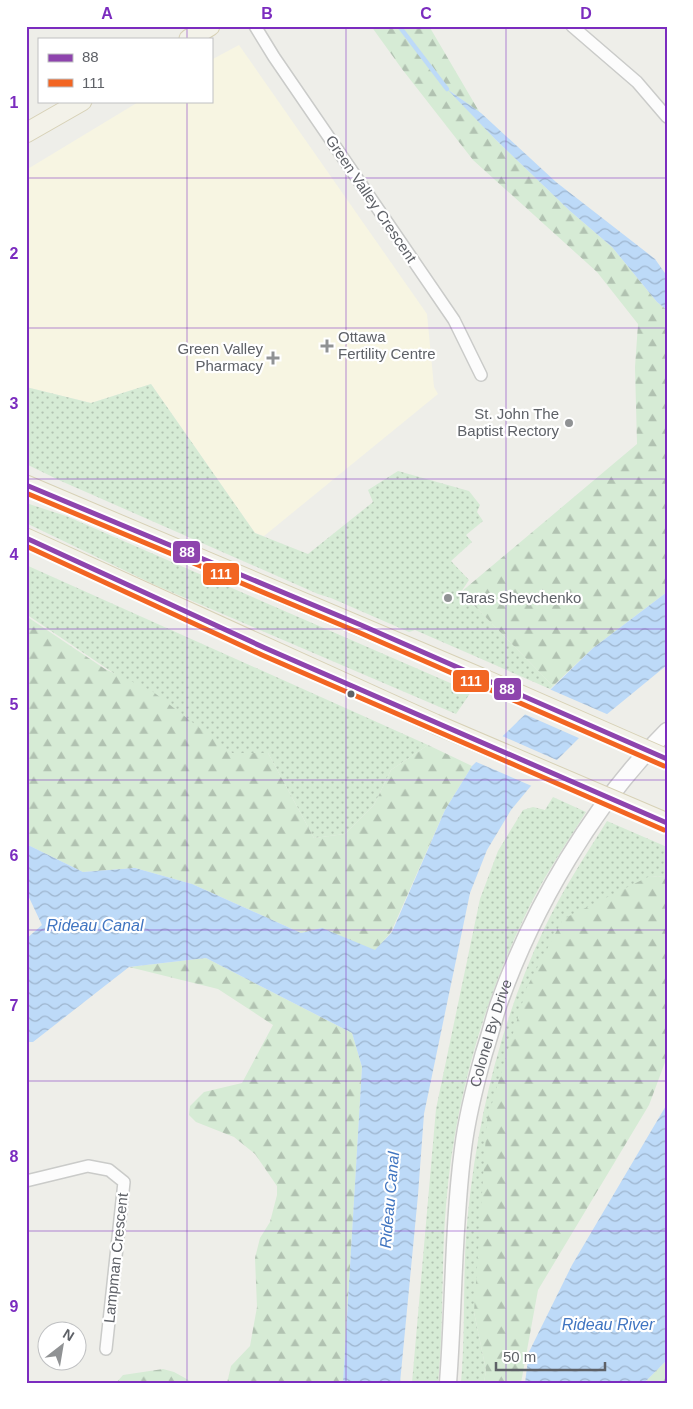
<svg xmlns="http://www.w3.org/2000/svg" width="693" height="1409" viewBox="0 0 693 1409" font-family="Helvetica,sans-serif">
<defs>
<pattern id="grass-dots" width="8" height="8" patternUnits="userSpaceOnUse" patternTransform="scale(1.25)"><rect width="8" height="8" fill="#d6ebd5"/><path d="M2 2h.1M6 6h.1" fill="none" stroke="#b1c2b1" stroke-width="1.8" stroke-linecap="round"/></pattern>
<pattern id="forest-firs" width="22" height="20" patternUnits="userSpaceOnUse" patternTransform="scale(1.25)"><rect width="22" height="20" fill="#d6ebd5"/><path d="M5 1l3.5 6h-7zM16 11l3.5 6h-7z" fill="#b1c2b1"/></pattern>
<pattern id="water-waves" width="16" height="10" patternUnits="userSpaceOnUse" patternTransform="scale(1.25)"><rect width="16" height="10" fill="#bddaf8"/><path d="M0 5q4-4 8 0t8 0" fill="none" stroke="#9db4cd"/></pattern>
</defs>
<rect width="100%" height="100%" fill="#eeeee9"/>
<path fill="#f7f5e2" d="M239,45L427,314L434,387L438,394L264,536L255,533L151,384L91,403L26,387V170L140,101H211V60Z"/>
<path fill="url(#grass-dots)" d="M151,384L255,533L308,554L373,502L368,490L398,471L469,491L480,505L477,512L483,521L466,535L472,542L451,561L469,580L461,592L553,686L550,689L415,630L409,632L331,598L318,594L61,481L26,464V387L91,403Z
M26,503L66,516L471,692L456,714L155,585L26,523Z
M26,565L428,745L391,770L374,805L345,834L314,838L268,753H232L26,614Z
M553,797L586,812C564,847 540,882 523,920C481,1008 454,1107 446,1205C441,1264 444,1323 438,1383H412L436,1109L480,899L498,851L523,810L533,807L545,810Z
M607,821L667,847V877L650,876L474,1312L486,1370L484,1383H461C466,1326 462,1268 468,1213C478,1115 502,1018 544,929C562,891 585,856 607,821Z"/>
<path fill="url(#forest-firs)" d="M371,26H429L480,113L450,91L495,139L570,211L612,247L657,302L667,310V592L593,648L553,686L461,592L637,444L635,367L638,324L597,272L473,160L402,69Z
M26,616L105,669L152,691L232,753H268L314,838L345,834L374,805L391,770L428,745L472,766L445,810L391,932L375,951L322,928L301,933L192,884L135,868L83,872L26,844Z
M650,876L667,877V1057L649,1105L538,1290L521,1383H484L486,1370L474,1312L487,1120L527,987L563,919Z
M206,958L352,1033L362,1067L343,1383H227L231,1366L250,1346L257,1307L255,1258L260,1238L270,1222L277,1195V1186L255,1154L234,1137L196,1122L189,1115L190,1106L204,1092L242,1083L273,1025L218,989L129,967Z
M667,1360V1383H644Z
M163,1369L174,1372L194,1383H116L123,1375Z"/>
<path fill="url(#water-waves)" d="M447,89L481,113L556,182L655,259L667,276V310L657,302L612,247L570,211L495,139Z
M667,592V665L584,733L530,787L511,810L487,850L470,893L424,1114L418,1195L400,1383H343L362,1067L352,1033L206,958L129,967L33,1042H26V939L42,925L26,891V844L83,872L135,868L192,884L301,933L322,928L375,950L392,932L445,810L472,766L593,648Z
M667,1104V1360L644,1383H525L529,1352L572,1265Z"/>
<path fill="#eeeee9" d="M547,688L609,715L581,739L522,713Z
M500,735L559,761L534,787L474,761Z"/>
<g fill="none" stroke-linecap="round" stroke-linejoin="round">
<path stroke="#bddaf8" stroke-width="4.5" d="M399,26L447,89"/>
<g stroke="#cacbc9" stroke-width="14">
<path id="street" d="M255,26L274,57L454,320L481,375
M572,26L637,82L667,117
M26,1181L88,1166L109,1170L124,1182L106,1349"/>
</g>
<g stroke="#cbcbca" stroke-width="19">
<g id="secondary">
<path id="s1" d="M448,1383C454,1305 453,1226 463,1149C467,1116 475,1085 484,1053C489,1038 493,1022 498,1006C532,909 593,804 667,731"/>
</g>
</g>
<g stroke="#d7d1b6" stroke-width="21">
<path id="primary" d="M189,39L210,26
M26,133L82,101
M26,485L484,679
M26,538L435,724"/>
</g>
<use href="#street" stroke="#fcfcfc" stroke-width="11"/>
<use href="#secondary" stroke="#fcfcfc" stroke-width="16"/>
<use href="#primary" stroke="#f3f2e9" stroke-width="19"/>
<g stroke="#d7d1b6" stroke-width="21" stroke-linecap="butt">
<path id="primary-bridge" d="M484,679L667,759
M435,724L667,823"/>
</g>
<use href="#primary-bridge" stroke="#f3f2e9" stroke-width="19"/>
<g stroke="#fff" stroke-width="9">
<path id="bus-1" d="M26,485L361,625L667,759
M26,538L265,648L667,823"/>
</g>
<g stroke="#fff" stroke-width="9">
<path id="bus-2" d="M26,493L358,632L664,766
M26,546L262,655L664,830"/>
</g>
<use href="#bus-1" stroke="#8e44ad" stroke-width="5"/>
<use href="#bus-2" stroke="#f26522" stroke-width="5"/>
</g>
<path fill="none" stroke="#7b2cbf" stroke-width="1" stroke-opacity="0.55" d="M187,26V39M346,26V1383M506,26V1383M187,101V1383M26,178H667M26,328H667M26,479H667M26,629H667M26,780H667M26,930H667M26,1081H667M26,1231H667"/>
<g fill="#909294" stroke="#fff" stroke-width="2">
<path d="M324.5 338.5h5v5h5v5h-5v5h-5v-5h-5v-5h5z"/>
<path d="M270.5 350.5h5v5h5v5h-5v5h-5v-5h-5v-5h5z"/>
<circle cx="569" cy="423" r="5"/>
<circle cx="448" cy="598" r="5"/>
</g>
<circle fill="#5e6167" stroke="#fff" stroke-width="2" cx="351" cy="694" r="4.5"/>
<g text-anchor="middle" stroke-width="4.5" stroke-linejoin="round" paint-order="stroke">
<g font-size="15" fill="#5e6167" stroke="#fff">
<text transform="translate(371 199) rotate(56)" y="5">Green Valley Crescent</text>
<text dy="5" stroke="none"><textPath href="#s1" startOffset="354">Colonel By Drive</textPath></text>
<text transform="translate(116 1258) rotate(-84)" y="5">Lampman Crescent</text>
</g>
<g font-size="15" fill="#5e6167" stroke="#fff" text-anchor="start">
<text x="338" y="342">Ottawa<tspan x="338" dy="17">Fertility Centre</tspan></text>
<text x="263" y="354" text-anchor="end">Green Valley<tspan x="263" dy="17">Pharmacy</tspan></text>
<text x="559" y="419" text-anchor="end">St. John The<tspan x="559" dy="17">Baptist Rectory</tspan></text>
<text x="458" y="603">Taras Shevchenko</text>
</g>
<g font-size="16" font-style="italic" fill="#4075c1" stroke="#fff">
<text x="95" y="931">Rideau Canal</text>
<text transform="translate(389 1200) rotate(-85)" y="6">Rideau Canal</text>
<text x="608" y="1330">Rideau River</text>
</g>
</g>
<g stroke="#fff" stroke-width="2">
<rect x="172" y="540" width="29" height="24" rx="5" fill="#8e44ad"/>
<rect x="202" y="562" width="38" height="24" rx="5" fill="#f26522"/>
<rect x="452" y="669" width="38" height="24" rx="5" fill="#f26522"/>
<rect x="493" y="677" width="29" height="24" rx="5" fill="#8e44ad"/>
</g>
<g font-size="14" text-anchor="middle" font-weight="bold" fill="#fff">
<text x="187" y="557">88</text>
<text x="221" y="579">111</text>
<text x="471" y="686">111</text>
<text x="507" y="694">88</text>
</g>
<rect width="693" height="1409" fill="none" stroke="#ffffff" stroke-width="55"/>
<rect x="38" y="38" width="175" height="65" fill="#ffffff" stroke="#bfc0c2"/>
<rect x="48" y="54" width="25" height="8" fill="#8e44ad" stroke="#bfc0c2"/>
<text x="82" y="62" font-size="15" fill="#5e6167">88</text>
<rect x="48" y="79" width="25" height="8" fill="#f26522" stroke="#bfc0c2"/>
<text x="82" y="88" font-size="15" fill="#5e6167">111</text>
<g transform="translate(62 1346) rotate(31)"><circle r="24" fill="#ffffff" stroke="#bfc0c2"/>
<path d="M0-4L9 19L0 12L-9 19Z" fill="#909294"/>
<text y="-8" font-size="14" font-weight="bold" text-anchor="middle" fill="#5e6167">N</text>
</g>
<path d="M496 1362v8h109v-8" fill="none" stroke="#5e6167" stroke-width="2.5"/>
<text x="503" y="1362" font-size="15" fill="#5e6167" stroke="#ffffff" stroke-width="4" paint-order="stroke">50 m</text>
<rect x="28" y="28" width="638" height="1354" fill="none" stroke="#7b2cbf" stroke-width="2"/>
<g font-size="16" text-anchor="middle" font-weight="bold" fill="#7b2cbf">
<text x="107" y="19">A</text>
<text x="267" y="19">B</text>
<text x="426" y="19">C</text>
<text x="586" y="19">D</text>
<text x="14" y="108">1</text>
<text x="14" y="259">2</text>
<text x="14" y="409">3</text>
<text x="14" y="560">4</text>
<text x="14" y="710">5</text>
<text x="14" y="861">6</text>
<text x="14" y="1011">7</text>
<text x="14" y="1162">8</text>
<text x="14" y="1312">9</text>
</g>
</svg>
